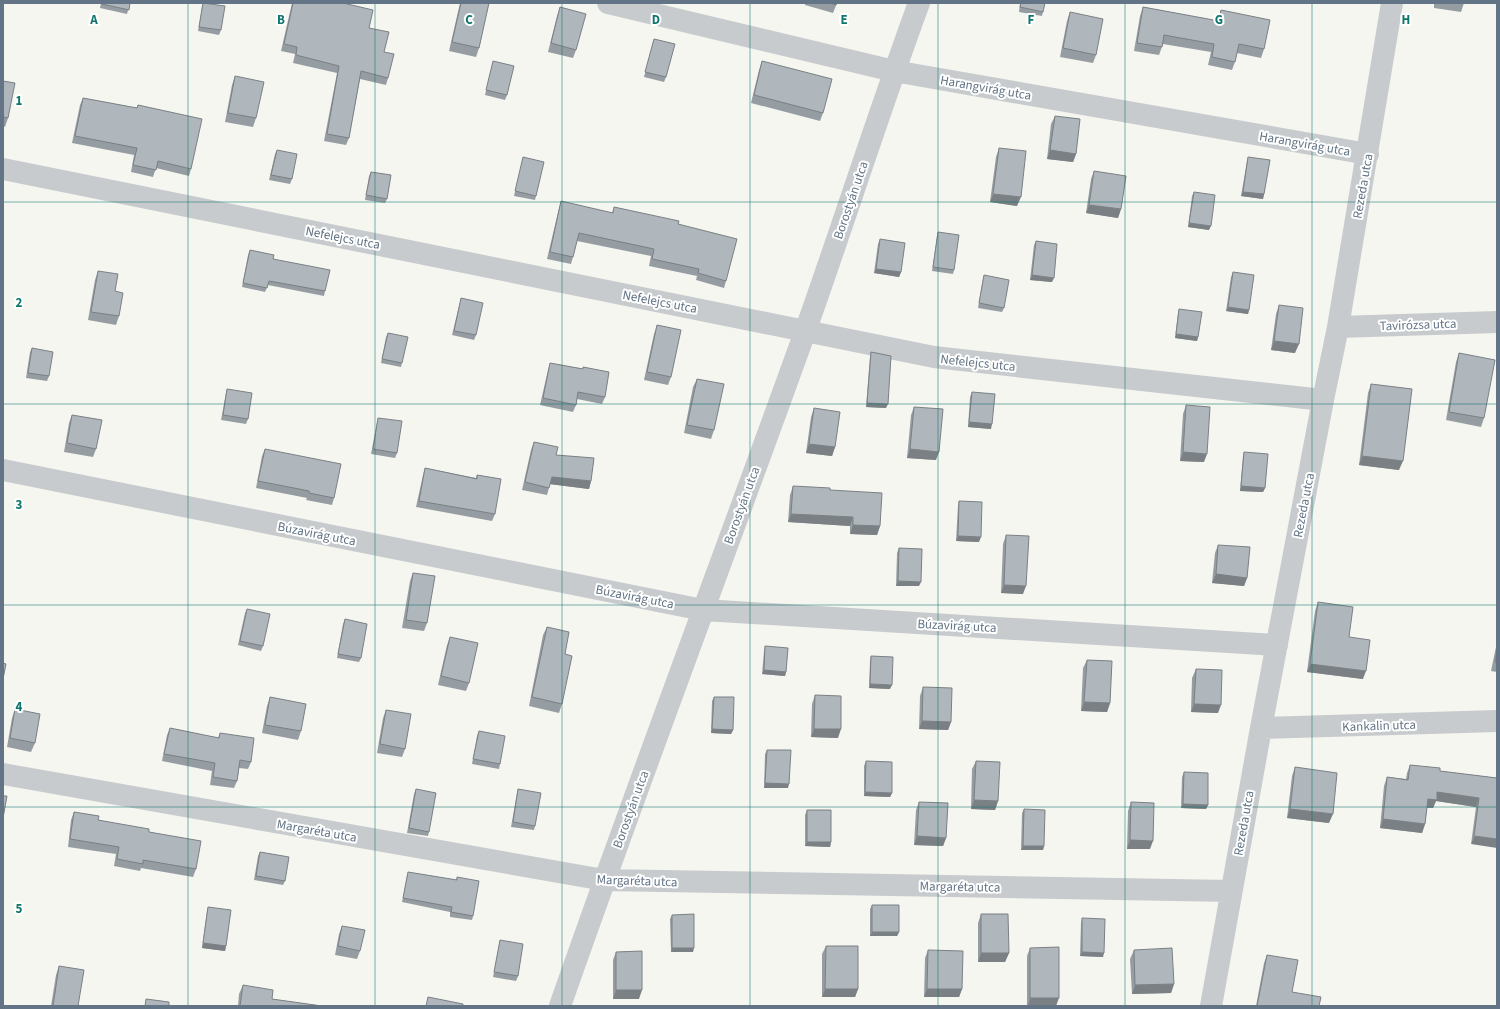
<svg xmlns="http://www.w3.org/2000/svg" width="1500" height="1009" viewBox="0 0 1500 1009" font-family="'Source Sans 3',sans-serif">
<rect width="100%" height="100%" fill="#f6f6f1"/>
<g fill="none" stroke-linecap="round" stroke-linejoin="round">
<path stroke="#c8cbce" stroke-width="22" d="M608,3L894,71L1368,154
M3,169L934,357L1323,400
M1338,327L1497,322
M3,470L703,610L1277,645
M1261,728L1497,721
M3,774L604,880L1231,891
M560,1006C639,780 724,557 805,332C844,222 879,112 919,3
M1211,1006L1261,728L1323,400L1338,327L1392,3"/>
</g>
<path fill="#969da2" d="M101,3H130L127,14L100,8Z
M203,3L221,30L219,35L198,31L202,7Z
M292,3H343L369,28L384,52L388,78L386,85L360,79L349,138L346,145L324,141L337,73L293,63L295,54L281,51Z
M460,3H489L479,48L476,57L449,51Z
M805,3H837L833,13L805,5Z
M1020,3H1045L1042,16L1019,12Z
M1434,3H1464L1461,12L1434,8Z
M560,7L576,50L573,58L548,52L557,16Z
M1143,7L1218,21L1221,10L1264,49L1261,58L1237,53L1235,62L1232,70L1208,65L1211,52L1163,44L1159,55L1134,51L1140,16Z
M1070,12L1096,55L1093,63L1060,57L1067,21Z
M654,39L666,77L664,82L644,77Z
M493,61L507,95L505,100L485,95Z
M762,61L823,113L820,121L751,103L759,70Z
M235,76L256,118L253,127L225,122L232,85Z
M3,81L8,118L5,127L3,126Z
M83,98L137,108L138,105L191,169L189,176L156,168L153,177L131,172L134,155L72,143L80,105Z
M1055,116L1076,154L1073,162L1047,159L1051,124Z
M999,148L1017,206L990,202L996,157Z
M277,150L292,179L290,184L269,180L275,154Z
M523,157L536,196L535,200L514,196L522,162Z
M1248,157L1264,194L1263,199L1241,196L1247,161Z
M1094,171L1121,209L1118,218L1086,213L1091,179Z
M371,172L387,199L385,203L365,200L369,176Z
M1194,192L1209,230L1188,227L1192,196Z
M561,201L612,213L614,207L678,224L726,281L724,288L696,280L697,276L649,266L651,256L577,241L573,257L571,264L547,259L559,208Z
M938,232L954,270L953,274L932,271L937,236Z
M880,239L901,272L899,277L874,273L878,244Z
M1036,241L1052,282L1030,280L1034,245Z
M250,250L273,259L325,291L324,296L268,285L265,292L242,287L248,255Z
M98,271L115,291L119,316L116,325L88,320L95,280Z
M1233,272L1249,310L1248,314L1226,311L1231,277Z
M984,275L1004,308L1002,312L978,308L983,279Z
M461,298L476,335L474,340L452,335L460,302Z
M1279,305L1295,353L1271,350L1276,314Z
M1179,309L1198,337L1197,341L1175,338L1178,313Z
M657,325L671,377L668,385L644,380L654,334Z
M388,333L402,363L401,367L381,363L386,337Z
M32,348L49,376L47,381L26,378L30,352Z
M871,352L886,408L866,407L870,357Z
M1459,353L1484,418L1481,427L1446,420L1456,362Z
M550,363L583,369V367L605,397L602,404L577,399L576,405L573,412L540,405L548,370Z
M697,379L714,430L711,439L684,433L693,387Z
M1371,384L1399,470L1359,465L1368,393Z
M227,389L248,419L246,424L221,420L226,393Z
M972,392L991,429L968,427L970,397Z
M1186,405L1204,462L1180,461L1183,414Z
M914,407L936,460L907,458L911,415Z
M814,408L835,447L832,456L806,453L811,417Z
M72,415L96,449L93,457L64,452L69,423Z
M378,418L397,453L395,458L371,454L377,422Z
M534,442L556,455L591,481L589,489L550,484L547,495L522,490L531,450Z
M265,449L334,498L332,505L306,500L307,498L256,488L262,456Z
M1244,452L1265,488L1263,492L1240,491L1243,456Z
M425,468L476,478L477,475L495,514L492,521L416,507L423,475Z
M793,486L880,526L877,535L850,534V526L788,522L790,495Z
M959,501L979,542L956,541L958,505Z
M1006,535L1023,594L1001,593L1003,544Z
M1218,545L1247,578L1244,586L1212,583L1215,553Z
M899,548L919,586H896L897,553Z
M413,573L427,623L424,631L402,628L410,581Z
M1318,602L1349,637L1363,679L1307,672L1315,611Z
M247,609L263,646L261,651L238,645L245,613Z
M345,619L361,658L359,662L337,658L343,624Z
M547,627L565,654L562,704L559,713L529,706L543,635Z
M450,637L469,683L466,691L438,685L447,645Z
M1497,642V672L1491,671Z
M765,646L786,672L785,676L762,674L764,651Z
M871,656L890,689L869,688L870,661Z
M1087,660L1110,703L1107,712L1081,711L1083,668Z
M1196,669L1218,713L1191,712L1192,678Z
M923,687L951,722L948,730L919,729L920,696Z
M815,695L838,738L811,737L812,704Z
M270,697L301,731L298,740L262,733L267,706Z
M714,697L733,730L731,734L711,733L712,701Z
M15,709L35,743L31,752L7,747L12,718Z
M386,710L405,749L402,757L377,753L383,718Z
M170,728L218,738L220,733L251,762L248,769L239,768L237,781L234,788L210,785L212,771L162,761L167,735Z
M479,731L500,764L499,769L472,764L477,736Z
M767,750L788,788H764L765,754Z
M866,761L892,793L890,797L864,796V766Z
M976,761L998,801L995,810L971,809L972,769Z
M1410,765L1440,771L1497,778L1471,844L1476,807L1436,801L1433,808H1427L1425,824L1422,833L1380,828L1384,786L1387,777L1406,779L1407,773Z
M1295,767L1329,823L1287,818L1292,776Z
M1184,772L1208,805L1206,809L1181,808L1182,777Z
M416,789L429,832L428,836L407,833L414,794Z
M518,789L535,826L534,830L511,827L517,793Z
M919,802L946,838L943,846L914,845L916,810Z
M1131,802L1150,849H1127L1128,811Z
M1024,809L1044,846L1043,850H1021L1022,813Z
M807,810L831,842L830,847L805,846V815Z
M74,812L98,820L149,832L196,869L193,877L141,868L140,871L114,866L116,854L68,847L71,820Z
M260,852L285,881L283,885L254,880L258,856Z
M408,872L456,880L457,877L473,916L472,920L450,917V912L402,902L407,876Z
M872,905L899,932L897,936H870V909Z
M208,907L226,946L225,951L202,948L207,911Z
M981,914L1009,953L1005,962H978V923Z
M672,915L693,952H671L670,919Z
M1082,918L1103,957L1080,956L1081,923Z
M342,926L360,951L357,959L335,955L339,934Z
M500,940L518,976L516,981L493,977L499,945Z
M826,946L858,989L855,997H822V954Z
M1030,948L1056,1006H1027V956Z
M928,950L962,989L959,997H924L925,958Z
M1134,950L1174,984L1171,993L1132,994L1130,959Z
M616,952L639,999H613V960Z
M1267,955L1292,992L1319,1006H1256L1264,963Z
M59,966L78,1006H51L56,975Z
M243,985L272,999L322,1006H238L239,994Z"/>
<path fill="#7a8084" d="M1050,150L1076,154L1073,162L1047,159Z
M1243,192L1264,194L1263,199L1241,196Z
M993,194L1021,197L1017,206L990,202Z
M1089,205L1121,209L1118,218L1086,213Z
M1189,223L1211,226L1209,230L1188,227Z
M876,269L901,272L899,277L874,273Z
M1032,275L1054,278L1052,282L1030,280Z
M1228,307L1249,310L1248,314L1226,311Z
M1176,334L1198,337L1197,341L1175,338Z
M1274,341L1299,344L1295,353L1271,350Z
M867,403L888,404L886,408L866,407Z
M969,422L992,424L991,429L968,427Z
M809,444L835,447L832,456L806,453Z
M910,449L939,452L936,460L907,458Z
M1183,452L1207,454L1204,462L1180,461Z
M1362,456L1403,461L1399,470L1359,465Z
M552,477L591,481L589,489L549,484Z
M1241,486L1265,488L1263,492L1240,491Z
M791,514L853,517L850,526L788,522Z
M853,525L880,526L877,535L850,534Z
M958,536L981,537L979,542L956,541Z
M1216,574L1247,578L1244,586L1212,583Z
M898,581L921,582L919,586H896Z
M1004,585L1026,586L1023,594L1001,593Z
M1310,664L1366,671L1363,679L1307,672Z
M764,670L786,672L785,676L762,674Z
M870,684L892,685L890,689L869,688Z
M1084,702L1110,703L1107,712L1081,711Z
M1194,704L1221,705L1218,713L1191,712Z
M922,721L951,722L948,730L919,729Z
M712,729L733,730L731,734L711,733Z
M814,729H841L838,738L811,737Z
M765,783L789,784L788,788H764Z
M865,792L892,793L890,797L864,796Z
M1437,792L1479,798L1476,807L1436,801L1433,808L1424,807L1428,799Z
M974,800L998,801L995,810L971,809Z
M1183,804L1208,805L1206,809L1181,808Z
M1290,809L1333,814L1329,823L1287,818Z
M1383,819L1425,824L1422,833L1380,828Z
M917,836L946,838L943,846L914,845Z
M1474,836L1497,839V848L1471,844Z
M1130,840L1153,841L1150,849H1127Z
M807,842H831L830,847L805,846Z
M1023,846H1044L1043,850H1021Z
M872,932H899L897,936H870Z
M203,943L226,946L225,951L202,948Z
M672,948H694L693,952H671Z
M1082,952L1104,953L1103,957L1080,956Z
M981,953H1009L1005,962H978Z
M1174,984L1171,993L1132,994L1135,985Z
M825,989H858L855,997H822Z
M927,989H962L959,997H924Z
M616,990H642L639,999H613Z
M1030,998H1059L1056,1006H1028Z"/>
<path fill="#afb7bc" stroke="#7a8084" d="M102,3H130L129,10L102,4Z
M203,3L225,6L221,30L199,27Z
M293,3H343L373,10L369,28L389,32L384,52L394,54L388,78L361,71L349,138L327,134L339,66L296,55L297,47L284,44Z
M461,3H489L479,48L452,42Z
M830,3H837L836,5Z
M1021,3H1045L1043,12L1020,7Z
M560,7L586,14L576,50L551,43Z
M1143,7L1219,21L1221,10L1270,20L1264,49L1239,44L1235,62L1212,57L1214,44L1164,35L1162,47L1137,43Z
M1070,12L1103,19L1096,55L1063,48Z
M654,39L675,44L666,77L645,72Z
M493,61L514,66L507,95L486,90Z
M762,61L832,79L823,113L754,95Z
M235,76L264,82L256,118L228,113Z
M3,81L15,83L8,118L3,117Z
M83,98L137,108L138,105L202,119L191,169L158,161L156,170L133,165L137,148L75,136Z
M1055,116L1080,119L1076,154L1050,150Z
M999,148L1026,151L1021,197L993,194Z
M277,150L297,154L292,179L271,175Z
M523,157L544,162L536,196L515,191Z
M1248,157L1270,160L1264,194L1243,192Z
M1094,171L1126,176L1121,209L1089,205Z
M371,172L391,175L387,199L366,195Z
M1194,192L1215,195L1211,226L1189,223Z
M561,201L613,213L614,207L679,221L678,224L737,239L726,281L698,273L699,269L652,259L654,249L579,233L573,257L550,252Z
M938,232L959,235L954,270L933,267Z
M880,239L905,243L901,272L876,269Z
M1036,241L1057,244L1054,278L1032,275Z
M250,250L274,255L273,259L330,270L325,291L269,281L267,288L243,283Z
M98,271L118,274L115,291L123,293L119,316L91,312Z
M1233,272L1254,275L1249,310L1228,307Z
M984,275L1009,280L1004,308L979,303Z
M461,298L483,303L476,335L454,331Z
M1279,305L1303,308L1299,344L1274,341Z
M1179,309L1202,312L1198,337L1176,334Z
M657,325L681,330L671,377L647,372Z
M388,333L408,337L402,363L382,359Z
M32,348L53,352L49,376L28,373Z
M871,352L891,356L888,404L867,403Z
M1459,353L1495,360L1484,418L1449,412Z
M550,363L583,369V367L609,372L605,397L578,392L576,405L543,398Z
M697,379L724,384L714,430L687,425Z
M1371,384L1412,389L1403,461L1362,456Z
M227,389L252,393L248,419L223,415Z
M972,392L995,394L992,424L969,422Z
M1186,405L1210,407L1207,454L1183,452Z
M914,407L943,409L939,452L910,449Z
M814,408L840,412L835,447L809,444Z
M72,415L102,420L96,449L67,443Z
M378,418L402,421L397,453L373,449Z
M534,442L558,447L556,455L594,458L591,481L552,477L549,488L525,482Z
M265,449L341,464L334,498L309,493V491L258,481Z
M1244,452L1268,454L1265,488L1241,486Z
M425,468L477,479V475L501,479L495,514L419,501Z
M793,486L830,488V490L882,493L880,526L853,525V517L791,514Z
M959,501L982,502L981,537L958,536Z
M1006,535L1029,536L1026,586L1004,585Z
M1218,545L1250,547L1247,578L1216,574Z
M899,548L922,549L921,582L898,581Z
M413,573L435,576L427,623L406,620Z
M1318,602L1353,607L1349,637L1370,640L1366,671L1310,664Z
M247,609L270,614L263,646L240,641Z
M345,619L367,624L361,658L338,654Z
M547,627L569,632L565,654L572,656L562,704L532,697Z
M450,637L478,643L469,683L441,676Z
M765,646L788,648L786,672L764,670Z
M1497,650V663L1495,662Z
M871,656L893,657L892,685L870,684Z
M1087,660L1112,661L1110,703L1084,702Z
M3,663L6,664L3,679Z
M1196,669L1222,670L1221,705L1194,704Z
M923,687L952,688L951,722L922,721Z
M815,695L841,696V729H814Z
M270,697L306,704L301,731L265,725Z
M714,697H734L733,730L712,729Z
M15,709L40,714L35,743L10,738Z
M386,710L411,714L405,749L380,744Z
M170,728L219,738L220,733L254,738L251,762L240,760L237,781L213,777L215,763L164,754Z
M479,731L505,736L500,764L473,759Z
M767,750H791L789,784L765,783Z
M866,761L892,762V793L865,792Z
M976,761L1000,762L998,801L974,800Z
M1410,765L1440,768V771L1497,778V839L1474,836L1479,798L1437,792V800L1428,799L1425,824L1383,819L1387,777L1408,780Z
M1295,767L1337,773L1333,814L1290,809Z
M1184,772L1208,773V805L1183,804Z
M416,789L436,793L429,832L409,828Z
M518,789L541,793L535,826L513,822Z
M3,796H7L3,818Z
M919,802L948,803L946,838L917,836Z
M1131,802L1154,803L1153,841L1130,840Z
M1024,809L1045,810L1044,846H1023Z
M807,810H831V842H807Z
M74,812L99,816L98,820L149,829V832L201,841L196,869L143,860V864L117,859L119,847L70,839Z
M260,852L289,857L285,881L256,876Z
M408,872L457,880V877L479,881L473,916L451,912L452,907L403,898Z
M872,905H899V932H872Z
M208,907L231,910L226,946L203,943Z
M694,914V948H672V915Z
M981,914H1008L1009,953H981Z
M1082,918L1105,919L1104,953L1082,952Z
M342,926L365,930L360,951L338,946Z
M500,940L523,944L518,976L494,972Z
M826,946H858V989H825Z
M1059,947V998H1030V948Z
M1172,948L1174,984L1135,985L1134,950Z
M928,950L963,951L962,989H927Z
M642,951V990H616V952Z
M1267,955L1298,960L1292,992L1321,997L1319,1006H1257Z
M59,966L84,970L78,1006H53Z
M243,985L273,990L272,999L322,1006H240Z
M428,997L463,1004V1006H426Z
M146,999L169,1002V1006H145Z"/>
<path fill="none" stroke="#0f766e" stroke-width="1" stroke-opacity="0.55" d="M188,3V1006M375,3V1006M562,3V1006M750,3V1006M938,3V1006M1125,3V1006M1312,3V1006M3,202H1497M3,404H1497M3,605H1497M3,807H1497"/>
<g text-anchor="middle" stroke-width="4" stroke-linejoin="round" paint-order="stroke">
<g font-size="13" fill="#627485" stroke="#fff">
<text transform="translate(986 87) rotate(10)" y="5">Harangvirág utca</text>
<text transform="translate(1305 143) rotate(10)" y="5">Harangvirág utca</text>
<text transform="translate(1362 186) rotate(-80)" y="5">Rezeda utca</text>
<text transform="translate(850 200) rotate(-71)" y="5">Borostyán utca</text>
<text transform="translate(343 237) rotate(11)" y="5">Nefelejcs utca</text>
<text transform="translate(660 301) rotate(11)" y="5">Nefelejcs utca</text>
<text transform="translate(1418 324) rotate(-2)" y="5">Tavirózsa utca</text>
<text transform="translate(978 362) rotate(6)" y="5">Nefelejcs utca</text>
<text transform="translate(741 505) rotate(-70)" y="5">Borostyán utca</text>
<text transform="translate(1303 505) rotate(-79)" y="5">Rezeda utca</text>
<text transform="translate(317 533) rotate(11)" y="5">Búzavirág utca</text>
<text transform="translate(635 596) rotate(11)" y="5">Búzavirág utca</text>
<text transform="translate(957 625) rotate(3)" y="5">Búzavirág utca</text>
<text transform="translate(1379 725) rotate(-2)" y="5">Kankalin utca</text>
<text transform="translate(630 809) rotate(-70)" y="5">Borostyán utca</text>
<text transform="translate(1243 823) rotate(-80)" y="5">Rezeda utca</text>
<text transform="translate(317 830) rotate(10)" y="5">Margaréta utca</text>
<text transform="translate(637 880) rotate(2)" y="5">Margaréta utca</text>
<text transform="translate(960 886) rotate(1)" y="5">Margaréta utca</text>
</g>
</g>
<g font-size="13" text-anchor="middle" font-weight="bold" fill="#0f766e" stroke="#fff" stroke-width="4" stroke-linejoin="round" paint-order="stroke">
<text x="94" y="24">A</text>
<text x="281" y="24">B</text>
<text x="469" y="24">C</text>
<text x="656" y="24">D</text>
<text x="844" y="24">E</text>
<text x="1031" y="24">F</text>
<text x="1219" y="24">G</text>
<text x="1406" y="24">H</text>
<text x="19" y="105">1</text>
<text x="19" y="307">2</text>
<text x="19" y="509">3</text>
<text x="19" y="711">4</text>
<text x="19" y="913">5</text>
</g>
<rect width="1500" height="1009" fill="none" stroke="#627485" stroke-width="8"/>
</svg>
